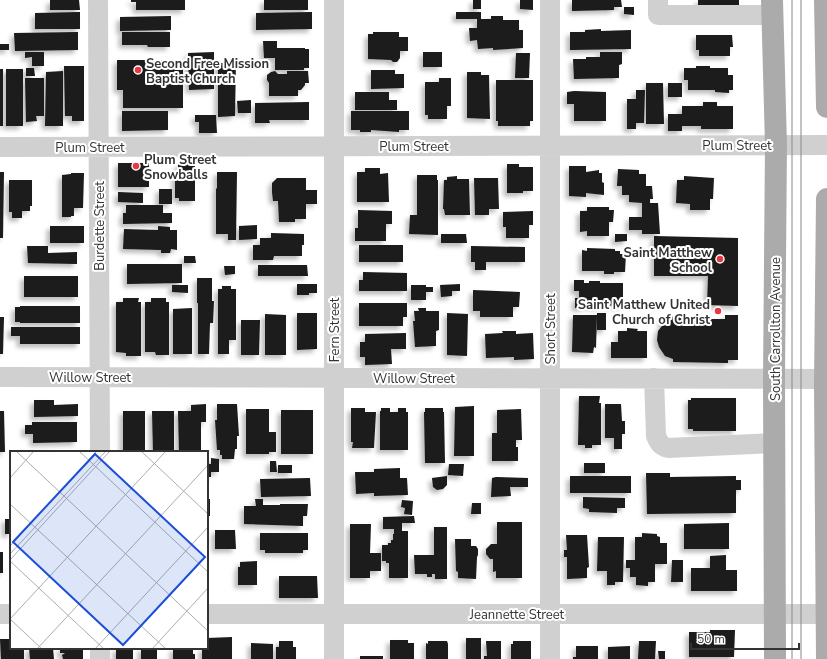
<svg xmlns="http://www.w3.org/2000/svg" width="827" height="659" viewBox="0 0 827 659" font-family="'Nunito Sans',sans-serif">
<defs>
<filter id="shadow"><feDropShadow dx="-3.5" dy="3.5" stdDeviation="2" flood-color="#0004"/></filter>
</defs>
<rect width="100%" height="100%" fill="#fff"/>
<path fill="#1a1a1a" filter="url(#shadow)" d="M50,0H79L80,10H50Z
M131,0H185V10H136V2H131Z
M264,0H308V10H264Z
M473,0H481V9H473Z
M520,0H533V10L520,9Z
M572,0H621L622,7H614V10L572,11Z
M698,0H739V7H698Z
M624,7H634V15L624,14Z
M80,12V29H35V13Z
M312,12V29L256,30V13Z
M456,12H481V19H456Z
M171,16V30L120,31V17Z
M491,16H503V20H519V30H523V48L493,50V48L478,49L477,40L470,41L469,28H477V19H491Z
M601,29V31L631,30V49L570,50V32H585V30Z
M78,32V50L15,51L14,33Z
M122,32H170V47H148L147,45H122Z
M373,32H399V37H408V51H400V58L397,62H393L391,60L368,59V34H373Z
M696,35H732L733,47H730V56H699V50H696Z
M263,41H277V48H305V49H309V68H304V70H275V58H264Z
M0,44H9V50H0Z
M25,52H44V66H32V57L25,58Z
M214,52V89L189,90L188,53Z
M423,52H442V67H423Z
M600,52H622V64L619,65V78L574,79L573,59H586V57H600Z
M516,53H530L529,78H515Z
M117,60H183V108H123V90H117Z
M226,60H236L235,116L218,117V63H226Z
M64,66H84V121H72V116H65Z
M696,66H710V68H728V75H733V90H729V93L715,92V90H688V80H684V68H696Z
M26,68H34L35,76H26Z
M0,69H3V126H0Z
M6,69H23V126H6Z
M371,70H395V74H404V88L371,89Z
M63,71V126H45L46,72Z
M275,71L278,74H287V71H308L309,83H305V85L301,90H298V96H269V83L267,80V75L271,72Z
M467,72H481V75H489L490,119L467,118Z
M25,78H44V116H36L37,121L26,122Z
M439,78H451V106H447V119H428V115H425V82H439Z
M496,80H533V121H530V126H498V121H496Z
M646,83H663L664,124H646Z
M668,83H682V97H668Z
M636,90H645L644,123H636V129H627V99H636Z
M574,91L606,92V121H574V104H567V92Z
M355,92H389V100H397V110H355Z
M251,100V113H238L237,101Z
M309,102V120H269L270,123H255V103Z
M703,102H717V106H733V129H701V126H682V131H668V114H682V119V106H703Z
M122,111H168V130L122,131Z
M351,111H409V130H399V132L371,130V132H360V130H351Z
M195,115H216L217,133H199V122H195Z
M118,163H149V187H118Z
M178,164H195V201H179V198H175V175H178Z
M507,164H519V167H533V191H523V193H507Z
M569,166H586V172L599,170V173H602V182L604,183V195L586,193V197L569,196Z
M365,168H380V174L388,173L389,202H357V172H365Z
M618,169L639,170V174H646V186H652L653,199H650V203H658L660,234H642V230H629V217H642V203L629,202V195H622V186H617Z
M0,172H4L3,238H0Z
M217,172H237L236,240H228V234H216V188L217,189Z
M71,173H84L83,208H74V216H71V217H62V175L71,174Z
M417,175H437V180H438V235L409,234L410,215H417Z
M457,176V179H469L470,215H445L444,209H443L444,180H447V177Z
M684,176L714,178L713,199H710V210H690V204L676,203L677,180H684Z
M277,178H306V190H317V204H306V219H295V222H279L278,201H273L272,192V183Z
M474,178H498L499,209H489V215H475Z
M9,180H32V206H30V211H22V218H12V212H9Z
M159,189H172V204H159Z
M118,192L143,193V203L118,202Z
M126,205H163V213H172V223L123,224V213H126Z
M587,207H609V210H614L613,222H609V236H587V231L580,232V211H587Z
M358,210L392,211V224H386V241H355V228H358Z
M533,211V225H529V238H506V227H503V212Z
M257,225V239L239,240V226Z
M50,226H84V243H50Z
M158,226L170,227V230H177V250L171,249L170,253H161V250L123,249L124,229L158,230Z
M271,233L304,234V245H302V256H274L273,260H253V245H260V238H271Z
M441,234H466L467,243H441Z
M615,234H627V241L615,242Z
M654,236L738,238V306L707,305L708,276H654Z
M359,245H403V262H359Z
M27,246H48V253L77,252V264L28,263Z
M471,246L525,247V262H486V270H475V262H471Z
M587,248L615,249V251H620V254H626L625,272H614V274H604V271H582V250L587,251Z
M184,256H195L196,263H184Z
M127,264H182V283L127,284Z
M258,265H307L308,276H258Z
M224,266H235V274L225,275Z
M363,272L407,273V291H359V280H363Z
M24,276H78V297H24Z
M197,278H212V301H214L213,323H210L209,354H198V303H197Z
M574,280H584V283H589V281H600V283H623V306L600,305V307L584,306V308H575V298H579V291H574Z
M297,284H317V293H309V295H297Z
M460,284V291H452V296L441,297L440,285Z
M172,285H188V293L172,292Z
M411,285H426V287H433V292H426V300H411Z
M222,286H231V289H236V340H229V354H218V289H222Z
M473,290L520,292L519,307H513V317H480V311H473Z
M123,298H139L138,302H141V356H126V353L116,352V302H123Z
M151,298H166V302H169V355H156L155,352H145V302H151Z
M359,303H407V317H403V326H359Z
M20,306H80V323H20V322H15V307H20Z
M192,308V354H173V309Z
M418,308H426V311H439V330L436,331V346L415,347L413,321H415L414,311H419Z
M297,313H317V349L297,350Z
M447,313L468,314L467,356L447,355Z
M597,313H606V330H597Z
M265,314L286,315V355H265Z
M573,315H597L596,348L594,347L593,353L572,352Z
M725,315H738V360H728V363L673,362V359L665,356L659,347L657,340L658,331L662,326L661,317L707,316L708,319H725Z
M0,317H4L3,354H0Z
M241,320H260L259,355H241Z
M11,327H80V344H20V336H11Z
M627,328L638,329L637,331H647V358H611V342H618V331H627Z
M502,331H516V334L533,333L534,359L514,360V357L486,358L485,334L503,333Z
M406,333V349H391L392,364L365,365V357H360V342H365V334Z
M579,396H600L599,403H601V445H592V448H585V445H578Z
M691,398H736V431H693V429H688V400H691Z
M34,400H54V405L78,404V416L34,417Z
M206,404V422H201V452H179L178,411H191V405Z
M217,404H237L239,436H237V449H235L234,459H222V455H220V450H217L215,420H217Z
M605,404H621L622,421H625V434H622V449H614V438H605Z
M474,406V456H454L455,407Z
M351,408H365V412H376L374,448H352L353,442H351Z
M381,408H390V412H398V408H406V412H408V450H380V411H381Z
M425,408H443V412H444L445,463H425L424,412H425Z
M246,409H269V432H276V452H269V454H246Z
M521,409L522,440H516V447H518V461H492V433H497V410Z
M281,410H313V454H281Z
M0,411H4L5,452H0Z
M123,411H145V452H123Z
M152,411H174V452H153Z
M32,422H77V442L33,443V434H25V425H32Z
M21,450L63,451V452H21Z
M211,458L219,459V472H211Z
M270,461H276L277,472H270Z
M584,463H605V473H584Z
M207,464H211V477H207Z
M449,464H464L463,476L448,475Z
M278,465H292V473H278Z
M400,468V478H407L408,495L374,496V493L356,494L355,472H374V469Z
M646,473H670V477L736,476V480H741V490H736V513L647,514Z
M447,476V485L443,489L437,490L433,487L432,478Z
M570,476H631V493H570Z
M496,477L528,478V487H510L511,496L491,497L492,478Z
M310,478L311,496L261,497L260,479Z
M583,497L625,498V508H617V513L589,512V509L583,508Z
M207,499H210V516H207Z
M255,499H263V505H280V504H308L307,516H303V526L244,524V506H256Z
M402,500L413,501L412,515L404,514L405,508L401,507Z
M472,503H481V514H471Z
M414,516L415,523H402V531H408V578H389V563H386V561H382V545H388V543H391V540H393V534H394V529H383V517Z
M5,519H11V534H5Z
M497,522H522V578H496V571L493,572V559H490L486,554V549L491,544H497Z
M729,523V549H684V524Z
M350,524H371L370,553H381V571H370V578H350Z
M434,527H447V579H435V574H432V577H427V574H415L414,555H434Z
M215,530H235L236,549H215Z
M260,533H308V550H303V553H265V550H260Z
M642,533L657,534V536L660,537V543H667V564H655V582H648V586L636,585V577H630V568H626V560H635V537H642Z
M566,535H587L589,567L587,568V578L567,579V557H564V550H567Z
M598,537H624L623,582H615V585H607V571H597Z
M455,539H471V546H476L478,549V555L477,557L476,579L458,578V572L456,571Z
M0,552H3V573H0Z
M726,555V570H737V591H691V568H710V556Z
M672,560H683V582H671Z
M257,561V585H238V567H240V562Z
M279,576H317L318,598H279Z
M710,630H735L734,657H689V632H710Z
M232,637V659H202V648H207V638Z
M466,638H481V659H466Z
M0,639H11V648H24V659H1Z
M390,640H408V643H414V659H390Z
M279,641H293V647H296V659H276V647H279Z
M428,641H447L448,644V659H426V643L428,644Z
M486,641H501V659H484V656H487Z
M513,641H531V659H511V644H513Z
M639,641H656L655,659H638Z
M251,643L273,644V659H251Z
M576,646H598V659H573V657H576Z
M630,646V659H608V647Z
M29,648H53L54,659H30Z
M60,648H83V659H63L62,655L65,653H60Z
M116,648H133V659H116Z
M141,648H157V659H141Z
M173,648H193V654H195V659H173Z
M658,651H665V659H659Z
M360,656H383V659H360Z"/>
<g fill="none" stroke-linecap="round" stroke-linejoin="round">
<path stroke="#d0d0d0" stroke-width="20" d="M98,0L100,452
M334,0V659
M550,0V659
M658,0V15H773
M0,147L827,145
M0,377L827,379
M654,378L656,436C659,443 661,446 668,448L774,443
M0,614H11
M207,614H827
M100,648V659"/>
<path stroke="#ababab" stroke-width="22" d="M772,0L776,145L774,378L775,659
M825,0L827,107
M827,659L825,384L827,199"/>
<path stroke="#888" stroke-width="1" d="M801,0V659
M792,659V0"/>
</g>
<g fill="#e63946" stroke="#fff" stroke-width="1.5">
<circle cx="138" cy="70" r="4"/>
<circle cx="136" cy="166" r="4"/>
<circle cx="720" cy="259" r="4"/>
<circle cx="718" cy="311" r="4"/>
</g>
<g text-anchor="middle" stroke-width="4" stroke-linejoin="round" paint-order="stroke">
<g font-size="13" font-weight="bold" fill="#333" stroke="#fff" text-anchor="start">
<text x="146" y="68">Second Free Mission<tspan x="146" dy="15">Baptist Church</tspan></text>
<text x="144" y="164">Plum Street<tspan x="144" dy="15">Snowballs</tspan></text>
<text x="712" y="257" text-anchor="end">Saint Matthew<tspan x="712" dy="15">School</tspan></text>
<text x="710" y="309" text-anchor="end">Saint Matthew United<tspan x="710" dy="15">Church of Christ</tspan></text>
</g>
<g font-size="13" fill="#333" stroke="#fff">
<text x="737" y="150">Plum Street</text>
<text x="414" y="151">Plum Street</text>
<text x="90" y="152">Plum Street</text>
<text transform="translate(99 226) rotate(-90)" y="5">Burdette Street</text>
<text transform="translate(550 329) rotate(-90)" y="5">Short Street</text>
<text transform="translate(775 329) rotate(-90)" y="5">South Carrollton Avenue</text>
<text transform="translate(334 330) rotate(-90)" y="5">Fern Street</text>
<text x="90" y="382">Willow Street</text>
<text x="414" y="383">Willow Street</text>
<text x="517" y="619">Jeannette Street</text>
</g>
</g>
<g transform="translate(10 451)">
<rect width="198" height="198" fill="#fff"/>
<path fill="none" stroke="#adadad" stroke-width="1" d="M6,0L198,180M69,0L198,121M131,0L198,63M0,27L24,0M0,53L156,198M0,95L87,0M0,103L96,0M0,109L100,0M0,110L94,198M0,168L156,0M0,168L32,198M27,198L198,14M85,198L198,76M142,198L198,137"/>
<path fill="#1d4ed8" fill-opacity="0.15" stroke="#1d4ed8" stroke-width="2" d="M85,3L195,106L113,194L3,91Z"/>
<rect width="198" height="198" fill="none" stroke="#333" stroke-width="2"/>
</g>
<path d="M691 643v6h108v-6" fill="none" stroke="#333333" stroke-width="2"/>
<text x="697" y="643" font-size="12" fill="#333333" stroke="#ffffff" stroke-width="3" paint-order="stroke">50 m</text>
</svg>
